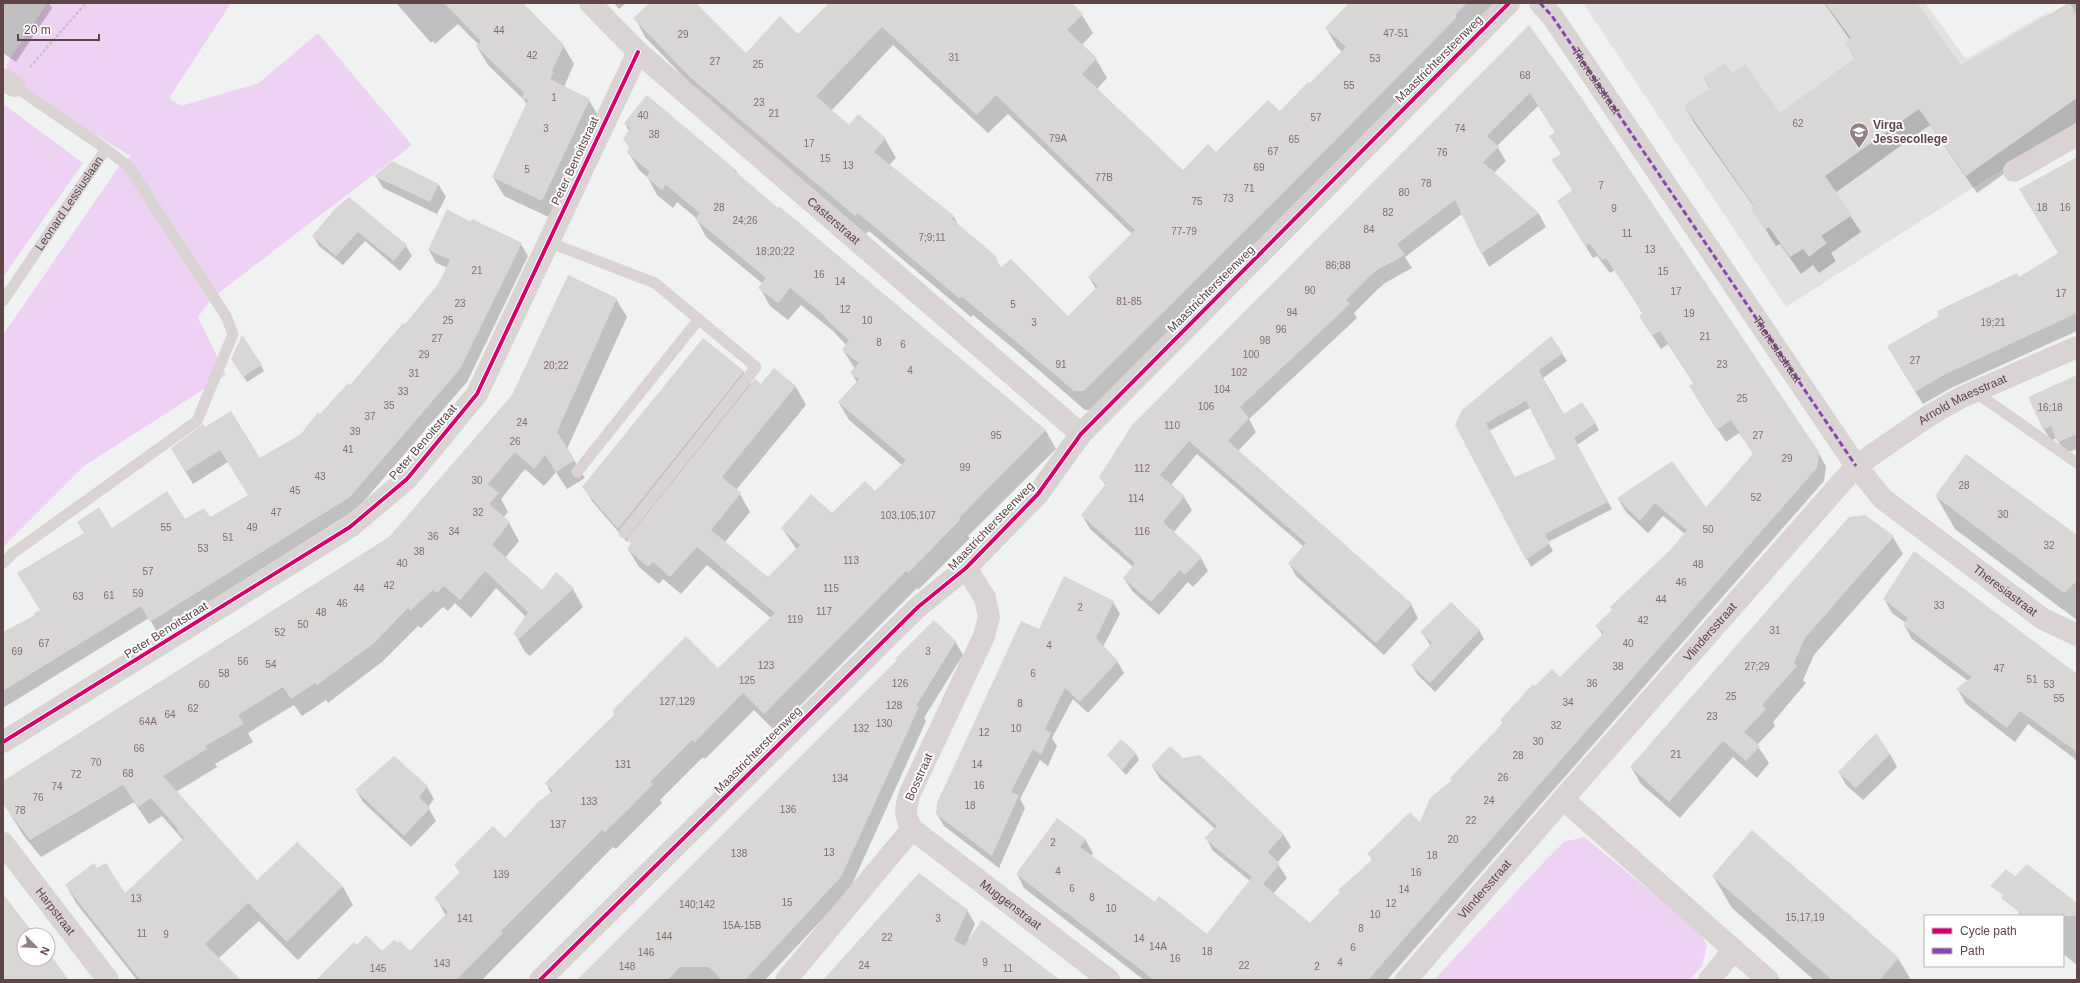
<svg xmlns="http://www.w3.org/2000/svg" width="2080" height="983" viewBox="0 0 2080 983" font-family="Helvetica,sans-serif">
<rect width="100%" height="100%" fill="#f0f1f1"/>
<path fill="#e3e2e2" d="M1583,3H1925L1966,59L2048,12L2077,63V126L1985,180L1786,307Z"/>
<path fill="#edd2f3" d="M47,3H231L169,98L181,106L259,83L318,33L412,145L212,298L198,317L226,375L84,466L3,547V335L120,165L131,156L14,86L6,65Z
M3,104L83,163L3,277Z
M1584,837L1700,932L1707,946L1702,966L1689,980H1434L1544,862L1564,842Z"/>
<path fill="#0003" fill-rule="evenodd" d="M3,3H49L52,8L16,62L3,53Z
M396,3H522L563,45L574,64L564,87L589,100L600,119L553,219L504,196L493,177L527,105L524,100L488,65L477,47L479,45L458,24L435,44L433,41L431,43Z
M614,3H626L619,9Z
M652,3H694L746,55L798,35L830,3H1070L1082,15L1093,33L1082,45L1096,59L1107,78L1097,89L1183,172L1216,153L1280,112L1310,85L1342,52L1337,47L1326,28L1351,3H1500L1095,410H1085L1019,353L973,315L971,317L869,231L866,234L703,97L645,37L635,18ZM893,45L988,133L1008,114L1132,234L1089,277L1096,289L1068,318L1001,268L995,257L959,226L953,216L889,165L896,158L885,139L858,116L849,127L831,111Z
M1824,3H1915L1960,67L2069,3H2077V122L1977,193L1930,125L1835,193L1861,232L1831,253L1836,261L1819,273L1813,265L1801,274L1780,244L1776,246L1752,208L1754,207L1695,124L1685,107L1710,89L1704,79L1731,74L1780,114L1855,59L1846,43L1850,40Z
M1529,27L1818,452L1826,466L1824,481L1387,980H1144L1024,888L1017,874L1085,839L1093,853L1091,856L1155,904L1207,935L1250,881L1213,851L1206,838L1215,829L1160,779L1152,766L1182,759L1283,834L1291,847L1277,863L1287,878L1273,894L1310,924L1340,893L1339,891L1372,860L1369,854L1420,824L1452,780L1503,723L1501,720L1535,687L1560,679L1603,636L1597,626L1671,551L1685,534L1663,516L1648,533L1626,512L1618,499L1706,509L1754,454L1739,433L1726,442L1698,399L1694,384L1668,344L1661,349L1648,329L1643,314L1615,270L1610,273L1597,256L1593,258L1566,215L1573,191L1553,160L1561,155L1556,133L1538,106L1497,146L1506,161L1494,173L1539,214L1546,227L1489,267L1462,214L1405,257L1412,268L1385,283L1377,290L1354,313L1357,318L1249,419L1256,432L1238,451L1411,604L1418,618L1384,655L1296,576L1289,563L1304,547L1197,454L1171,485L1184,497L1192,510L1173,533L1201,558L1208,571L1193,587L1188,582L1159,615L1132,591L1124,578L1133,567L1090,529L1082,515L1106,486L1100,477Z
M625,123L736,170L739,176L778,209L779,207L1046,431L1056,449L968,536L970,538L918,590L917,588L775,731L754,710L705,759L703,757L660,800L662,803L616,849L613,847L482,980H317L357,946L382,953H411L446,916L436,898L460,873L455,865L505,840L551,793L546,783L718,669L771,618L707,565L681,594L663,579L659,584L639,567L628,549L632,545L629,539L627,542L592,501L584,487L743,371L752,385H761L774,369L796,387L806,405L736,490L740,494L750,512L725,542L768,579L797,550L782,528L832,515L875,492L902,465L849,420L839,403L857,383L852,373L855,369L843,350L846,345L833,331L801,305L788,320L770,306L760,288L763,284L706,237L696,218L677,202L673,208L657,195L648,178L639,170L628,152L630,149L624,139L629,131Z
M2077,158V331L1951,388L1923,404L1895,359L2059,254Z
M376,176L439,185L446,197L437,214L383,188Z
M337,208L406,246L412,256L400,271L365,241L343,265L319,246L313,236Z
M471,223L521,244L528,256L467,382L357,509L158,634L149,618L3,708V634L37,616L112,529L210,519L249,496L228,462L193,484L172,449L205,428L259,459L302,434L350,386L405,326L439,285L448,268L436,263L429,250Z
M616,299L627,317L567,449L585,478L567,489L556,472L544,486L525,469L501,499L508,512L503,518L509,523L519,541L505,558L542,592L573,589L583,607L530,656L525,652L515,634L526,617L496,588L471,618L455,603L448,611L443,607L421,628L418,626L383,661L328,703L326,700L302,716L294,705L248,733L253,742L215,764L217,767L176,792L257,881L297,844L343,887L353,905L298,960L259,921L218,959L240,980H137L76,903L66,885L125,895L183,840L162,816L149,824L134,802L41,857L23,835L3,802V782L390,538Z
M1551,337L1567,361L1543,378L1564,415L1595,423L1599,430L1577,445L1612,509L1548,542L1553,551L1531,567L1456,425ZM1530,408L1557,459L1515,479L1489,431Z
M236,365H261L264,371L247,382Z
M2077,376V449L2066,453L2056,438L2051,441L2044,429Z
M1936,496L2077,536V620L1955,529Z
M1893,537L1903,554L1814,655L1803,680L1806,683L1773,722L1775,726L1757,745L1769,763L1757,778L1733,757L1680,818L1641,784L1631,767Z
M1884,599L2077,675V762L2074,758L2028,724L2015,742L1966,704L1958,690L1968,681L1912,639L1904,625L1906,623L1892,613Z
M1113,602L1120,614L1103,647L1117,661L1124,673L1088,713L1073,699L1052,738L1057,746L1048,766L1040,760L1020,799L1025,808L999,868L944,826L937,814L1040,630Z
M1479,630L1484,639L1435,692L1417,674L1412,665L1431,646L1422,633Z
M955,641L963,655L924,718L926,721L849,891L765,980H580L898,661Z
M1121,740L1136,754L1139,760L1126,775L1108,755Z
M1890,754L1897,767L1863,800L1846,785L1839,772Z
M427,787L434,799L428,807L436,821L411,847L363,802L356,790Z
M1713,876L1898,958L1911,980H1814L1732,908Z
M2077,904V965L2063,954V916H2021L2017,910Z
M967,910L975,924L968,940L1058,980H825Z"/>
<path fill="#d9d7d6" fill-rule="evenodd" d="M444,3H523L564,45L552,71L554,72L550,79L590,99L542,201L492,177L528,100L522,98L524,93L476,46L481,41Z
M650,3H696L746,53L780,16L798,34L829,3H1072L1083,14L1067,30L1097,58L1082,74L1183,170L1208,144L1216,152L1268,100L1280,111L1308,82L1310,83L1346,47L1325,28L1349,3H1467L1455,15L1457,17L1292,184L1084,391H1074L1007,334L962,297L960,299L858,213L855,216L691,78L633,18ZM882,27L977,115L996,95L1135,230L1088,277L1098,286L1068,316L1011,259L1000,268L996,256L952,219L954,216L874,152L886,138L858,114L849,125L816,96Z
M1825,3H1917L1961,65L2070,3L2077,16V98L1966,176L1919,109L1825,176L1852,215L1821,236L1827,243L1809,257L1803,249L1790,257L1769,227L1765,230L1750,208L1754,206L1684,106L1710,88L1703,78L1725,63L1732,73L1745,64L1780,113L1855,58L1845,42L1851,38Z
M1529,25L1581,97L1819,452L1817,468L1368,980H1154L1016,874L1057,818L1086,839L1080,847L1155,902L1159,896L1207,934L1252,877L1204,838L1217,826L1151,766L1170,746L1183,758L1200,755L1284,834L1268,852L1280,864L1263,884L1310,923L1340,892L1338,890L1373,859L1367,854L1410,812L1420,822L1430,798L1452,780L1450,778L1503,723L1500,720L1533,684L1535,686L1552,669L1560,677L1602,635L1603,632L1595,626L1612,610L1610,607L1670,550L1687,530L1655,503L1640,521L1617,498L1672,461L1706,507L1753,454L1731,420L1717,430L1689,386L1694,383L1660,331L1652,336L1646,327L1639,316L1643,313L1606,258L1602,260L1589,243L1585,246L1557,201L1573,190L1551,160L1561,154L1549,136L1555,132L1530,93L1487,136L1499,147L1483,162L1539,213L1481,254L1455,200L1397,244L1405,255L1377,270L1369,277L1346,300L1350,304L1240,407L1249,418L1228,441L1412,604L1376,643L1288,563L1306,543L1189,441L1160,475L1185,496L1163,522L1202,557L1185,575L1180,570L1151,602L1123,578L1135,563L1081,515L1106,484L1099,477L1132,425Z
M647,95L736,170L735,171L778,208L779,206L1046,430L959,518L960,520L908,573L906,571L764,714L743,693L695,742L692,740L650,782L653,784L629,809L605,832L602,830L501,931L503,933L456,980H316L354,942L357,945L366,935L382,951L394,940L398,943L400,941L410,951L448,912L434,898L460,872L454,865L493,826L505,838L538,802L553,791L545,783L615,714L612,711L686,636L718,668L775,613L697,547L670,577L653,562L648,567L627,549L631,544L627,539L755,379L761,384L774,368L796,386L722,477L741,493L711,530L768,577L800,545L781,528L811,494L832,513L865,481L875,491L906,460L838,402L859,379L850,373L859,363L842,350L849,340L824,317L825,316L790,288L778,303L758,288L766,278L695,219L700,213L666,185L662,190L646,177L650,172L627,153L629,147L623,139L630,128L624,123Z
M2077,157V313L1944,375L1915,392L1887,346L1939,316L1937,311L2017,273L2019,277L2058,253L2019,189Z
M392,161L439,184L430,202L374,176Z
M349,197L407,245L394,261L358,232L336,256L312,236L336,208Z
M447,209L471,222L472,219L522,243L460,369L350,497L150,622L141,606L3,691V632L35,615L34,613L40,610L17,573L84,533L77,522L99,507L112,528L167,491L185,519L204,508L210,517L248,495L220,450L185,472L171,448L203,424L205,427L231,411L260,458L301,434L318,412L320,414L348,383L350,385L403,323L405,324L438,284L450,260L428,250Z
M568,275L617,298L557,432L575,460L556,472L545,455L534,469L515,452L488,484L499,493L489,504L510,522L492,545L542,590L556,572L574,588L519,639L513,634L528,612L485,571L460,600L444,586L437,593L433,590L410,611L408,608L373,644L317,685L315,683L291,699L283,687L238,715L244,724L205,746L207,749L163,776L257,880L297,842L343,886L287,942L248,903L205,944L241,980H140L65,885L94,863L97,868L106,863L125,893L184,838L177,830L178,829L151,798L138,807L123,785L30,840L3,804V781L389,537L512,395Z
M242,335L262,365L243,377L231,359Z
M1551,336L1563,353L1539,370L1552,396L1564,414L1582,402L1596,423L1574,438L1608,502L1545,534L1550,543L1526,560L1455,425L1462,410ZM1526,401L1556,459L1515,477L1486,423Z
M703,338L744,371L618,529L582,487Z
M2077,375V434L2058,442L2056,440L2051,426L2043,430L2028,397Z
M1966,454L2077,535V581L2064,593L1935,496Z
M1865,515L1894,536L1805,638L1794,663L1797,666L1762,705L1766,709L1744,732L1760,746L1746,761L1723,741L1669,802L1630,767L1849,517Z
M1914,551L2077,674V752L2020,711L2007,728L1956,689L1972,677L1903,625L1908,618L1883,599Z
M1064,576L1114,601L1096,638L1118,661L1080,702L1065,688L1045,729L1051,733L1041,755L1033,749L1011,792L1019,795L992,856L936,814L937,803L1021,621L1039,629Z
M1451,602L1480,630L1430,683L1411,665L1432,643L1420,632Z
M934,620L956,641L916,706L919,707L841,877L745,980H722L709,967H680L668,980H577L897,660L895,659Z
M1876,733L1890,754L1856,788L1838,772Z
M1121,739L1136,753L1122,770L1107,755Z
M394,756L428,786L419,797L430,808L404,836L355,790Z
M1752,830L1899,958L1879,980H1832L1712,876Z
M2027,864L2077,903V916H2024L2001,898L2003,895L1990,886L2006,869L2015,876Z
M919,873L968,910L954,940L964,946L982,920L1060,980H823Z
M3,894L35,935H24V959H48V952L69,980H3Z"/>
<g fill="none" stroke-linecap="round" stroke-linejoin="round">
<path stroke="#ccbeca" stroke-width="2.5" stroke-dasharray="3 2" stroke-linecap="butt" d="M30,67L86,3"/>
<g stroke="#d9d3d4" stroke-width="11">
<path d="M548,242L655,283L756,367L624,533"/>
<path id="s1" d="M3,301L106,149L14,86"/>
<path d="M1975,392L2077,463"/>
<path d="M577,472L699,319"/>
<path d="M3,563L13,553L197,421L233,334L226,316L129,167L106,149"/>
</g>
<g stroke="#d9d3d4" stroke-width="22">
<path id="s2" d="M590,3L638,52L1081,434"/>
<path id="s3" d="M1540,3L1552,16L1856,466L1883,499L2043,619L2077,635"/>
<path d="M3,79L14,86"/>
<path d="M2014,171L2077,135"/>
<path id="s4" d="M966,568L985,598L989,617L984,636L910,793C905,809 904,814 912,829L1109,980"/>
<path d="M3,742L350,527L407,479L477,394L638,52"/>
<path d="M1563,799L1768,980"/>
<path id="s5" d="M3,843L108,980"/>
<path d="M786,980L912,829"/>
<path id="s6" d="M1406,980L1563,799L1856,466L1930,415L1962,397L2077,347"/>
<path d="M1709,980L1734,950"/>
</g>
<path stroke="#d8d2d2" stroke-width="22" d="M540,980L918,607L966,568L1038,494L1081,434L1509,3"/>
<path stroke="#8e44ad" stroke-width="3" stroke-dasharray="6 3" stroke-linecap="butt" id="s7" d="M1540,3L1552,16L1856,466"/>
<g stroke="#fff" stroke-width="6">
<path id="cycleway" d="M3,742L350,527L407,479L477,394L638,52
M540,980L918,607L966,568L1038,494L1081,434L1509,3"/>
</g>
<use href="#cycleway" stroke="#d6006c" stroke-width="4"/>
</g>
<defs>
<g id="school-pin" transform="scale(1)"><path d="M0 17L-7.5 6A9.5 9.5 0 1 1 7.5 6Z" fill="#928182" stroke="#fff"/><path d="M0-5L7-2L0 1L-7-2ZM-4 1L0 2.5L4 1V4Q0 6-4 4Z" fill="#fff"/></g>
</defs>
<g fill-rule="evenodd">
<use href="#school-pin" x="1859" y="132"/>
</g>
<g text-anchor="middle" stroke-width="4" stroke-linejoin="round" paint-order="stroke">
<g font-size="10" fill="#806c6d">
<text x="499" y="34">44</text>
<text x="1396" y="37">47-51</text>
<text x="683" y="38">29</text>
<text x="532" y="59">42</text>
<text x="954" y="61">31</text>
<text x="1375" y="62">53</text>
<text x="715" y="65">27</text>
<text x="758" y="68">25</text>
<text x="1525" y="79">68</text>
<text x="1349" y="89">55</text>
<text x="554" y="101">1</text>
<text x="759" y="106">23</text>
<text x="774" y="117">21</text>
<text x="643" y="119">40</text>
<text x="1316" y="121">57</text>
<text x="1798" y="127">62</text>
<text x="546" y="132">3</text>
<text x="1460" y="132">74</text>
<text x="654" y="138">38</text>
<text x="1058" y="142">79A</text>
<text x="1294" y="143">65</text>
<text x="809" y="147">17</text>
<text x="1273" y="155">67</text>
<text x="1442" y="156">76</text>
<text x="825" y="162">15</text>
<text x="848" y="169">13</text>
<text x="1259" y="171">69</text>
<text x="527" y="173">5</text>
<text x="1104" y="181">77B</text>
<text x="1426" y="187">78</text>
<text x="1601" y="189">7</text>
<text x="1249" y="192">71</text>
<text x="1404" y="196">80</text>
<text x="1228" y="202">73</text>
<text x="1197" y="205">75</text>
<text x="719" y="211">28</text>
<text x="2042" y="211">18</text>
<text x="2065" y="211">16</text>
<text x="1614" y="212">9</text>
<text x="1388" y="216">82</text>
<text x="745" y="224">24;26</text>
<text x="1369" y="233">84</text>
<text x="1184" y="235">77-79</text>
<text x="1627" y="237">11</text>
<text x="932" y="241">7;9;11</text>
<text x="1650" y="253">13</text>
<text x="775" y="255">18;20;22</text>
<text x="1338" y="269">86;88</text>
<text x="477" y="274">21</text>
<text x="1663" y="275">15</text>
<text x="819" y="278">16</text>
<text x="840" y="285">14</text>
<text x="1310" y="294">90</text>
<text x="1676" y="295">17</text>
<text x="2061" y="297">17</text>
<text x="1129" y="305">81-85</text>
<text x="460" y="307">23</text>
<text x="1013" y="308">5</text>
<text x="845" y="313">12</text>
<text x="1292" y="316">94</text>
<text x="1689" y="317">19</text>
<text x="448" y="324">25</text>
<text x="867" y="324">10</text>
<text x="1034" y="326">3</text>
<text x="1993" y="326">19;21</text>
<text x="1281" y="333">96</text>
<text x="1705" y="340">21</text>
<text x="437" y="342">27</text>
<text x="1265" y="344">98</text>
<text x="879" y="346">8</text>
<text x="903" y="348">6</text>
<text x="424" y="358">29</text>
<text x="1251" y="358">100</text>
<text x="1915" y="364">27</text>
<text x="1061" y="368">91</text>
<text x="1722" y="368">23</text>
<text x="556" y="369">20;22</text>
<text x="910" y="374">4</text>
<text x="1239" y="376">102</text>
<text x="414" y="377">31</text>
<text x="1222" y="393">104</text>
<text x="403" y="395">33</text>
<text x="1742" y="402">25</text>
<text x="389" y="409">35</text>
<text x="1206" y="410">106</text>
<text x="2050" y="411">16;18</text>
<text x="370" y="420">37</text>
<text x="522" y="426">24</text>
<text x="1172" y="429">110</text>
<text x="355" y="435">39</text>
<text x="996" y="439">95</text>
<text x="1758" y="439">27</text>
<text x="515" y="445">26</text>
<text x="348" y="453">41</text>
<text x="1787" y="462">29</text>
<text x="965" y="471">99</text>
<text x="1142" y="472">112</text>
<text x="320" y="480">43</text>
<text x="477" y="484">30</text>
<text x="1964" y="489">28</text>
<text x="295" y="494">45</text>
<text x="1756" y="501">52</text>
<text x="1136" y="502">114</text>
<text x="276" y="516">47</text>
<text x="478" y="516">32</text>
<text x="2003" y="518">30</text>
<text x="908" y="519">103,105,107</text>
<text x="166" y="531">55</text>
<text x="252" y="531">49</text>
<text x="1708" y="533">50</text>
<text x="454" y="535">34</text>
<text x="1142" y="535">116</text>
<text x="433" y="540">36</text>
<text x="228" y="541">51</text>
<text x="2049" y="549">32</text>
<text x="203" y="552">53</text>
<text x="419" y="555">38</text>
<text x="851" y="564">113</text>
<text x="402" y="567">40</text>
<text x="1698" y="568">48</text>
<text x="148" y="575">57</text>
<text x="1681" y="586">46</text>
<text x="389" y="589">42</text>
<text x="359" y="592">44</text>
<text x="831" y="592">115</text>
<text x="138" y="597">59</text>
<text x="109" y="599">61</text>
<text x="78" y="600">63</text>
<text x="1661" y="603">44</text>
<text x="342" y="607">46</text>
<text x="1939" y="609">33</text>
<text x="1080" y="611">2</text>
<text x="824" y="615">117</text>
<text x="321" y="616">48</text>
<text x="795" y="623">119</text>
<text x="1643" y="624">42</text>
<text x="303" y="628">50</text>
<text x="1775" y="634">31</text>
<text x="280" y="636">52</text>
<text x="44" y="647">67</text>
<text x="1628" y="647">40</text>
<text x="1049" y="649">4</text>
<text x="17" y="655">69</text>
<text x="928" y="655">3</text>
<text x="243" y="665">56</text>
<text x="271" y="668">54</text>
<text x="766" y="669">123</text>
<text x="1618" y="670">38</text>
<text x="1757" y="670">27;29</text>
<text x="1999" y="672">47</text>
<text x="224" y="677">58</text>
<text x="1033" y="677">6</text>
<text x="2032" y="683">51</text>
<text x="747" y="684">125</text>
<text x="900" y="687">126</text>
<text x="1592" y="687">36</text>
<text x="204" y="688">60</text>
<text x="2049" y="688">53</text>
<text x="1731" y="700">25</text>
<text x="2059" y="702">55</text>
<text x="677" y="705">127,129</text>
<text x="1568" y="706">34</text>
<text x="1020" y="707">8</text>
<text x="894" y="709">128</text>
<text x="193" y="712">62</text>
<text x="170" y="718">64</text>
<text x="1712" y="720">23</text>
<text x="148" y="725">64A</text>
<text x="884" y="727">130</text>
<text x="1556" y="729">32</text>
<text x="861" y="732">132</text>
<text x="1016" y="732">10</text>
<text x="984" y="736">12</text>
<text x="1538" y="745">30</text>
<text x="139" y="752">66</text>
<text x="1676" y="758">21</text>
<text x="1518" y="759">28</text>
<text x="96" y="766">70</text>
<text x="623" y="768">131</text>
<text x="977" y="768">14</text>
<text x="128" y="777">68</text>
<text x="76" y="778">72</text>
<text x="1503" y="781">26</text>
<text x="840" y="782">134</text>
<text x="979" y="789">16</text>
<text x="57" y="790">74</text>
<text x="38" y="801">76</text>
<text x="1489" y="804">24</text>
<text x="589" y="805">133</text>
<text x="970" y="809">18</text>
<text x="788" y="813">136</text>
<text x="20" y="814">78</text>
<text x="1471" y="824">22</text>
<text x="558" y="828">137</text>
<text x="1453" y="843">20</text>
<text x="1053" y="846">2</text>
<text x="829" y="856">13</text>
<text x="739" y="857">138</text>
<text x="1432" y="859">18</text>
<text x="1058" y="875">4</text>
<text x="1416" y="876">16</text>
<text x="501" y="878">139</text>
<text x="1072" y="892">6</text>
<text x="1404" y="893">14</text>
<text x="1092" y="901">8</text>
<text x="136" y="902">13</text>
<text x="787" y="906">15</text>
<text x="1391" y="907">12</text>
<text x="697" y="908">140;142</text>
<text x="1111" y="912">10</text>
<text x="1375" y="918">10</text>
<text x="1805" y="921">15,17,19</text>
<text x="465" y="922">141</text>
<text x="938" y="922">3</text>
<text x="742" y="929">15A-15B</text>
<text x="1361" y="932">8</text>
<text x="142" y="937">11</text>
<text x="166" y="938">9</text>
<text x="664" y="940">144</text>
<text x="887" y="941">22</text>
<text x="1139" y="942">14</text>
<text x="1158" y="950">14A</text>
<text x="1353" y="951">6</text>
<text x="1207" y="955">18</text>
<text x="646" y="956">146</text>
<text x="1175" y="962">16</text>
<text x="985" y="966">9</text>
<text x="1340" y="966">4</text>
<text x="442" y="967">143</text>
<text x="864" y="969">24</text>
<text x="1244" y="969">22</text>
<text x="627" y="970">148</text>
<text x="1317" y="970">2</text>
<text x="378" y="972">145</text>
<text x="1008" y="972">11</text>
</g>
<g font-size="12" fill="#5f4547" stroke="#fff">
<text transform="translate(1439 59) rotate(-45)" y="4">Maastrichtersteenweg</text>
<text dy="4" stroke="none"><textPath href="#s7" startOffset="96">Theresiastraat</textPath></text>
<text transform="translate(575 161) rotate(-65)" y="4">Peter Benoitstraat</text>
<text dy="4" stroke="none"><textPath href="#s1" startOffset="118">Leonard Lessiuslaan</textPath></text>
<text dy="4" stroke="none"><textPath href="#s2" startOffset="327">Casterstraat</textPath></text>
<text transform="translate(1211 289) rotate(-45)" y="4">Maastrichtersteenweg</text>
<text dy="4" stroke="none"><textPath href="#s7" startOffset="420">Theresiastraat</textPath></text>
<text dy="4" stroke="none"><textPath href="#s6" startOffset="809">Arnold Maesstraat</textPath></text>
<text transform="translate(423 442) rotate(-49)" y="4">Peter Benoitstraat</text>
<text transform="translate(991 526) rotate(-46)" y="4">Maastrichtersteenweg</text>
<text dy="4" stroke="none"><textPath href="#s3" startOffset="756">Theresiastraat</textPath></text>
<text transform="translate(166 630) rotate(-32)" y="4">Peter Benoitstraat</text>
<text dy="4" stroke="none"><textPath href="#s6" startOffset="462">Vlindersstraat</textPath></text>
<text transform="translate(758 750) rotate(-45)" y="4">Maastrichtersteenweg</text>
<text transform="translate(919 777) rotate(-66)" y="4">Bosstraat</text>
<text dy="4" stroke="none"><textPath href="#s6" startOffset="120">Vlindersstraat</textPath></text>
<text dy="4" stroke="none"><textPath href="#s4" startOffset="410">Muggenstraat</textPath></text>
<text dy="4" stroke="none"><textPath href="#s5" startOffset="86">Harpstraat</textPath></text>
</g>
<g font-size="12" font-weight="bold" fill="#5f4547" stroke="#fff" text-anchor="start">
<text x="1873" y="129">Virga<tspan x="1873" dy="14">Jessecollege</tspan></text>
</g>
</g>
<rect width="2080" height="983" fill="none" stroke="#5f4547" stroke-width="8"/>
<rect x="1924" y="915" width="140" height="52" fill="#ffffff" stroke="#bfb5b5"/>
<rect x="1932" y="928" width="20" height="6" fill="#d6006c" stroke="#bfb5b5"/>
<text x="1960" y="935" font-size="12" fill="#5f4547">Cycle path</text>
<rect x="1932" y="948" width="20" height="6" fill="#8e44ad" stroke="#bfb5b5"/>
<text x="1960" y="955" font-size="12" fill="#5f4547">Path</text>
<g transform="translate(36 947) rotate(114)"><circle r="19" fill="#ffffff" stroke="#bfb5b5"/>
<path d="M0-3L7 15L0 10L-7 15Z" fill="#928182"/>
<text y="-6" font-size="11" font-weight="bold" text-anchor="middle" fill="#5f4547">N</text>
</g>
<path d="M18 34v6h81v-6" fill="none" stroke="#5f4547" stroke-width="2"/>
<text x="24" y="34" font-size="12" fill="#5f4547" stroke="#ffffff" stroke-width="3" paint-order="stroke">20 m</text>
</svg>
